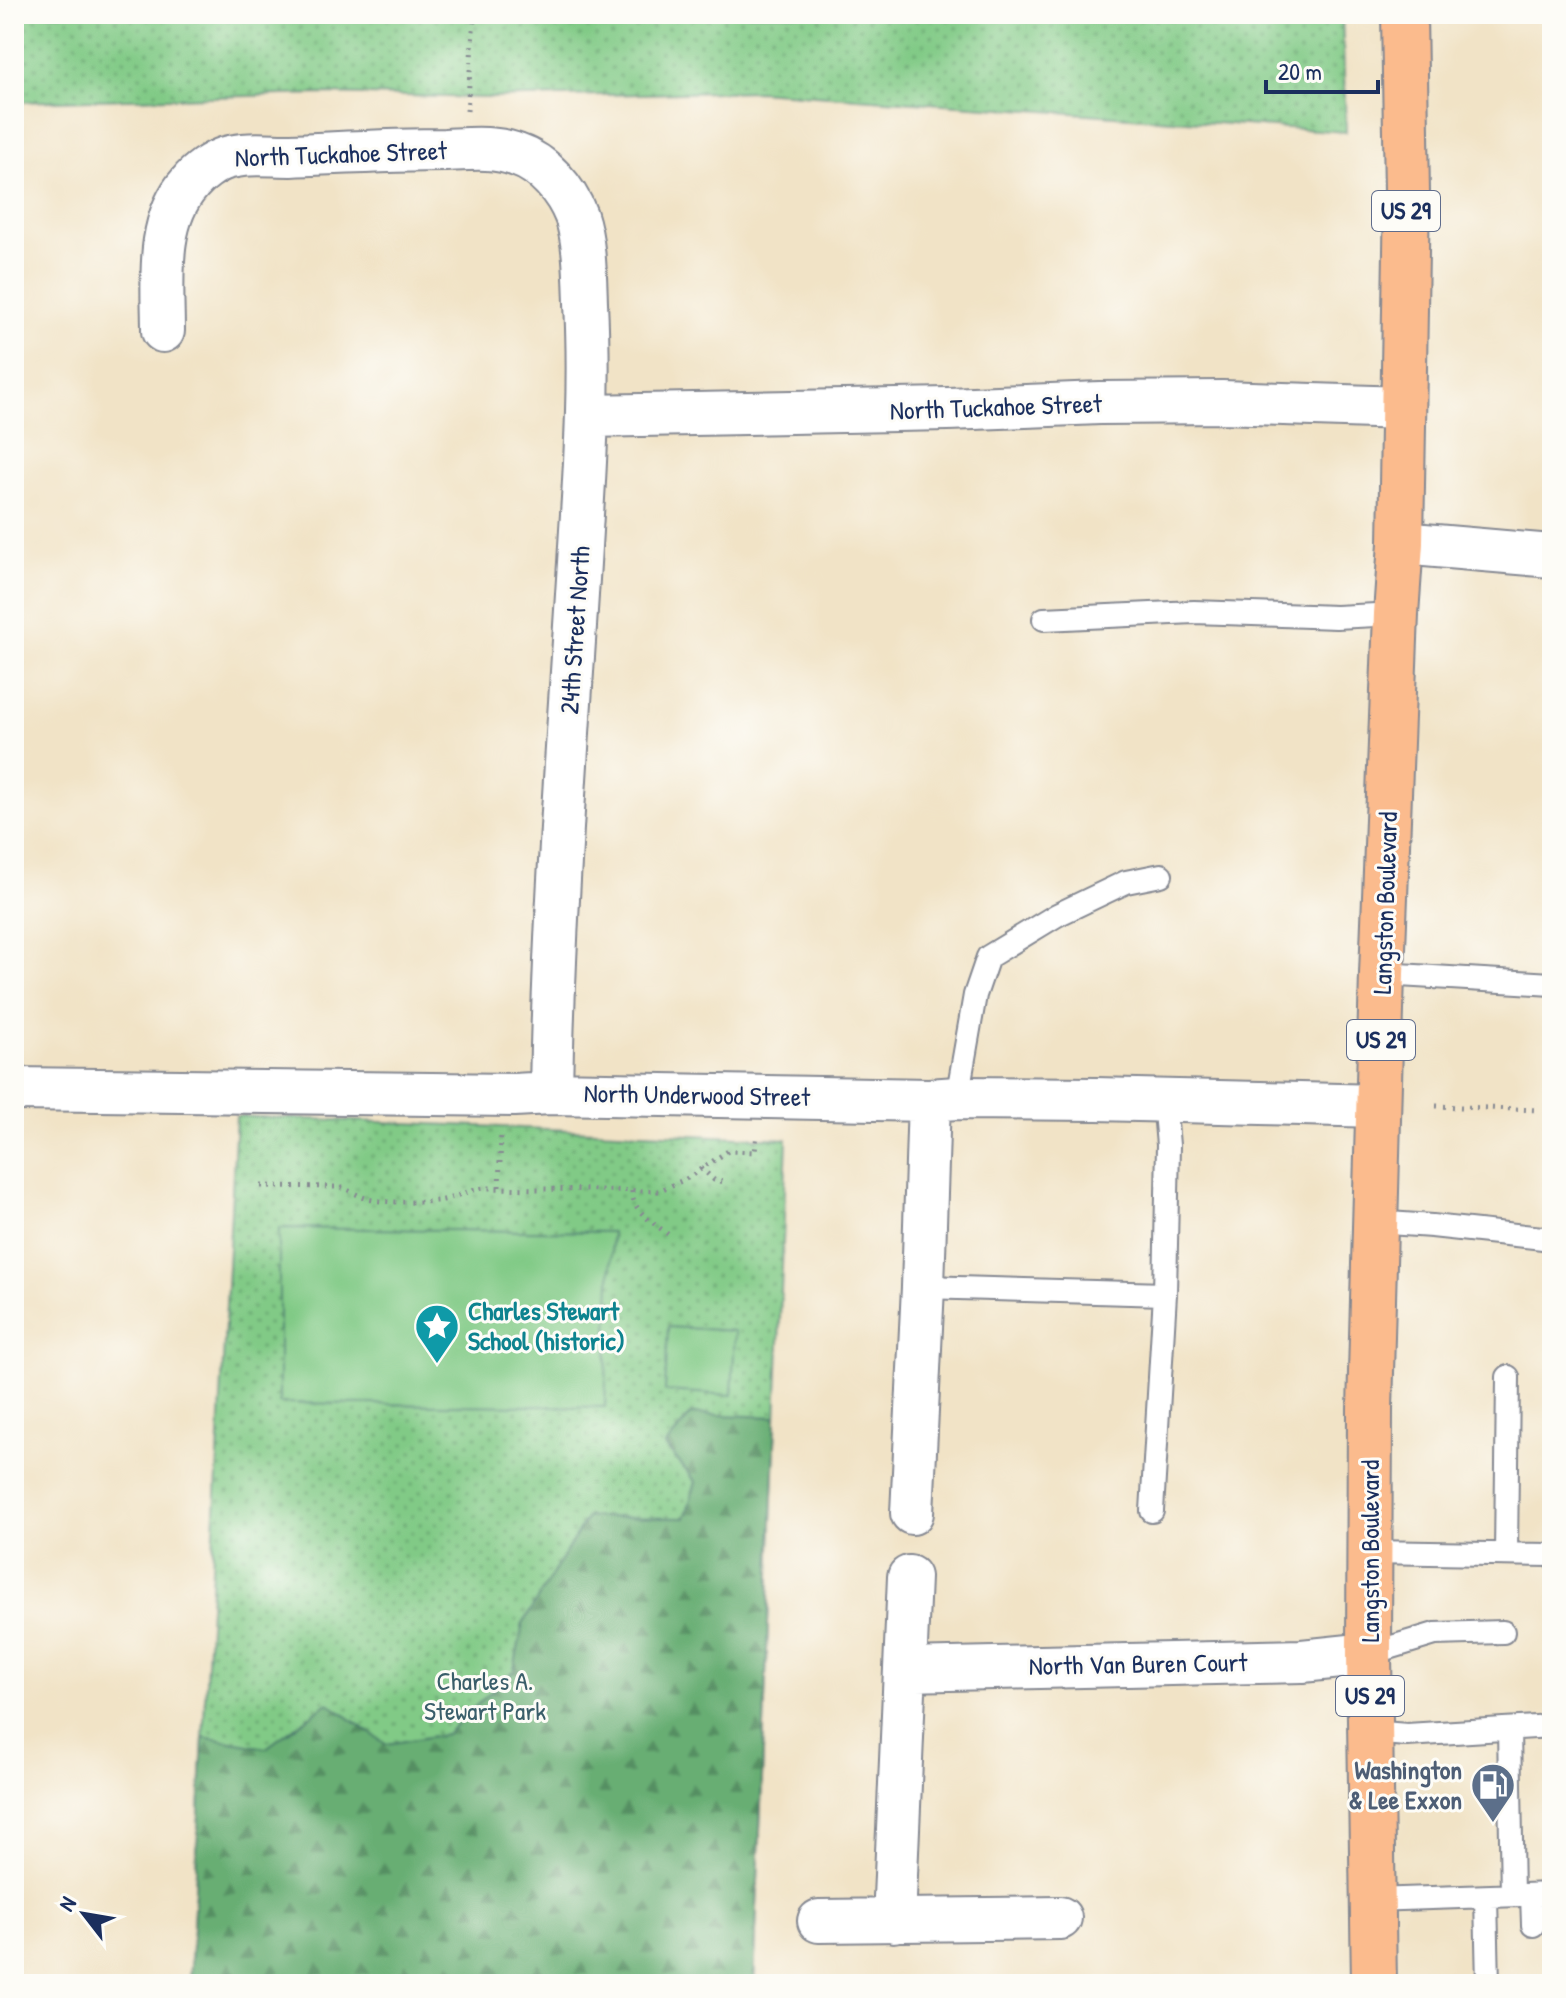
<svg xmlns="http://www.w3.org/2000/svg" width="1566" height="1998" viewBox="0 0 1566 1998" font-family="'Patrick Hand',sans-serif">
<defs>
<pattern id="grass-dots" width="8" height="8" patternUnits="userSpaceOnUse" patternTransform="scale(2)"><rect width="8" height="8" fill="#81ca86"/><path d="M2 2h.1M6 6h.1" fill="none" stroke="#69a471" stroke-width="1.8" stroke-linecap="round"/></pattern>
<pattern id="forest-firs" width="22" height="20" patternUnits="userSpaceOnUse" patternTransform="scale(2)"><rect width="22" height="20" fill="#68ae73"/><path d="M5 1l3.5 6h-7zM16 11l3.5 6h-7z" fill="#558e62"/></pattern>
</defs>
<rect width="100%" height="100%" fill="#fdfcf7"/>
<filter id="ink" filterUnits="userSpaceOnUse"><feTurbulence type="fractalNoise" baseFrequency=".0125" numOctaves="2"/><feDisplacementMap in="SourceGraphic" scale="16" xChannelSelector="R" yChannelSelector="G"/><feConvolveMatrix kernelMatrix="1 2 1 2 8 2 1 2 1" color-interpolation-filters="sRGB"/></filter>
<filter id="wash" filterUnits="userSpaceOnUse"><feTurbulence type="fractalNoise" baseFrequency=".006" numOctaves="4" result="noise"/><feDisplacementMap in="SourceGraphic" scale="32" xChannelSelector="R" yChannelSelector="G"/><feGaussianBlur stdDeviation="1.8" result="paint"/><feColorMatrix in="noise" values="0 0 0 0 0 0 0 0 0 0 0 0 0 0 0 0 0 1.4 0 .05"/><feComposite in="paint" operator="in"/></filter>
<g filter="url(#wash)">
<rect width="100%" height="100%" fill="#f1e3c6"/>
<path fill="url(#grass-dots)" stroke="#4e7c72" stroke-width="2" d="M14,14H1342L1346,132L757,91L487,98L324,94L14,102Z
M236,1116L787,1139L754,1984H190Z"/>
<path fill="url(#forest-firs)" stroke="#426e68" stroke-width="2" d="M691,1414L776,1417L754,1984H190L203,1737L266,1748L328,1703L386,1744L446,1734L514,1670L523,1623L587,1517L685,1518L696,1482L665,1446Z"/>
<path fill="#81ca86" stroke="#4e7c72" stroke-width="2" d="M279,1228L612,1232L605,1407L279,1403Z
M668,1327L735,1331L732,1395L665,1391Z"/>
</g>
<g filter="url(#ink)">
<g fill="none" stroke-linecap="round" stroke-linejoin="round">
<g stroke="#868992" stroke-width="26">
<path id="lane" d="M1044,619L1194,612L1336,617L1396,614
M1382,974L1552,984
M957,1098L975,995L988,957L1057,915L1126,882L1161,875
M1374,1222L1432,1226L1552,1239
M923,1287L1165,1294L1168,1145L1164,1101
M1152,1511L1165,1294
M1370,1552L1552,1555
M1506,1554L1508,1377
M1369,1654L1435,1634L1503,1632
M1509,1729L1512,1895
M1370,1732L1407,1735L1552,1726
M1532,1895L1533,1925
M1486,1897L1488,1984
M1372,1900L1552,1894"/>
</g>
<g stroke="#868992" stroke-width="46">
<path id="street" d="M163,331C163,283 155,222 190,183C198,173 213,162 226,158C247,152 269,155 291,155C342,153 393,150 445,150C469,149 494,146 517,155C544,164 566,190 576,216C585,243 585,275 586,303C590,379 586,454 581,530C570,717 554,905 551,1093
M588,416L948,409L1100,403L1222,402L1403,408
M1401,543L1552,556
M14,1089L514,1095L551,1093L929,1100L957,1098L1096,1099L1379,1106
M912,1513L923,1287L929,1100
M906,1670L1302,1661L1369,1654
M819,1921L1060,1918
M894,1921L909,1577"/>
</g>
<g stroke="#868992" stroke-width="48">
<path id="primary" d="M1374,1984L1369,1654L1370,1409L1382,974L1396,614L1401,543L1407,193L1404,14"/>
</g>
<path stroke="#868992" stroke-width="5" stroke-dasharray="2 6" stroke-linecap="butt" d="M465,14L474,18
M467,111L474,18L477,14
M1436,1106L1539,1110
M701,1168L714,1180L725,1182
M261,1186L339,1187C350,1190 358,1196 368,1199C383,1203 427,1203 443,1200C458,1197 470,1189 485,1188L658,1191L686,1179L728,1151L755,1152L757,1134
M499,1187L501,1136
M632,1191C631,1211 656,1224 670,1236"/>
<use href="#lane" stroke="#fff" stroke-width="22"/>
<use href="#street" stroke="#fff" stroke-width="42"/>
<use href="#primary" stroke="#fbbb8d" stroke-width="44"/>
</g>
</g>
<defs>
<g id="sight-pin" transform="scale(2.3)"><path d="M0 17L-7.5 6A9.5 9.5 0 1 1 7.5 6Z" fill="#0f9aa8" stroke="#fdfcf7"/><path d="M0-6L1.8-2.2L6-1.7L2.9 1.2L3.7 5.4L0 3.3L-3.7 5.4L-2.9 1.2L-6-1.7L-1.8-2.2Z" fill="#fff"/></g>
<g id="fuel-pin" transform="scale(2.3)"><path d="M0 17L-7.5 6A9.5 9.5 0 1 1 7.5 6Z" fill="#5c6f8a" stroke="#fdfcf7"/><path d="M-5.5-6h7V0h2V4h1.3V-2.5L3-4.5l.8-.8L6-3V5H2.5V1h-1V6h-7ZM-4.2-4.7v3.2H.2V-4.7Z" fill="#fff"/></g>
</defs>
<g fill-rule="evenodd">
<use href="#sight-pin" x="437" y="1326"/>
<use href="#fuel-pin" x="1493" y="1785"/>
</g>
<g text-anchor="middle" stroke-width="6" stroke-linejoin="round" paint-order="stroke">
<g fill="#fdfcf7" stroke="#5f6c8c" stroke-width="2">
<rect x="1372" y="191" width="68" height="40" rx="6"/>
<rect x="1347" y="1020" width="68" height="40" rx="6"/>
<rect x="1336" y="1676" width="68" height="40" rx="6"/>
</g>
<g font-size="24" font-weight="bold" fill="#1b2f5e">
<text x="1406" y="219">US 29</text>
<text x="1381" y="1048">US 29</text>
<text x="1370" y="1704">US 29</text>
</g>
<g font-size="26" fill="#1b2f5e" stroke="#fdfcf7">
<text transform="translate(341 154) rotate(-2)" y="9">North Tuckahoe Street</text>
<text transform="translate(996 407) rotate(-2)" y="9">North Tuckahoe Street</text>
<text transform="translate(575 630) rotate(-86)" y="9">24th Street North</text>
<text transform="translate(1385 903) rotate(-88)" y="9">Langston Boulevard</text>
<text transform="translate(697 1095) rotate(1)" y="9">North Underwood Street</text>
<text transform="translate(1370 1551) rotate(-90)" y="9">Langston Boulevard</text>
<text transform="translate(1138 1664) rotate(-1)" y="9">North Van Buren Court</text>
</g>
<g font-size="26" font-weight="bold" fill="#0d838f" stroke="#fdfcf7" text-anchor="start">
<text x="468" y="1320">Charles Stewart<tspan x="468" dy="30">School (historic)</tspan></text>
</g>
<g font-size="26" fill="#3a5e6a" stroke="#fdfcf7">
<text x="485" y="1690">Charles A.<tspan x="485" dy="30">Stewart Park</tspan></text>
</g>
<g font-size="26" font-weight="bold" fill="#4e5e75" stroke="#fdfcf7" text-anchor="end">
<text x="1462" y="1779">Washington<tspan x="1462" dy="30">&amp; Lee Exxon</tspan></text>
</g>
</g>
<rect width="1566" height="1998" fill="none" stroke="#fdfcf7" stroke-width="48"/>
<g transform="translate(84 1914) rotate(301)" stroke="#fdfcf7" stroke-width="6" paint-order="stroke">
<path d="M0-6L14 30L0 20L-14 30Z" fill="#1b2f5e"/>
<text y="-12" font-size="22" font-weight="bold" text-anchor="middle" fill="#1b2f5e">N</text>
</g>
<path d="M1266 80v12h112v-12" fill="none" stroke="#1b2f5e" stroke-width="4"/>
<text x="1278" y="80" font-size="24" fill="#1b2f5e" stroke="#fdfcf7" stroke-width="6" paint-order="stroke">20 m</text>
</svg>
